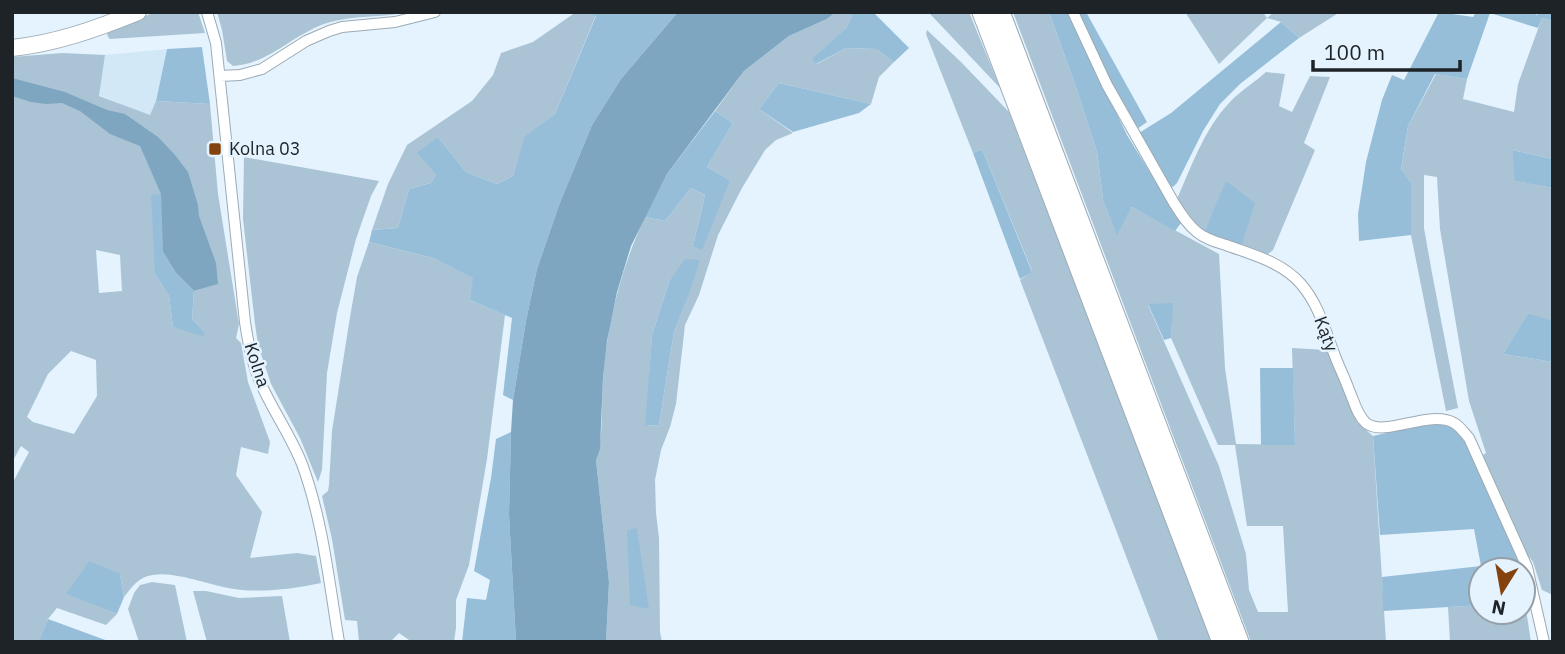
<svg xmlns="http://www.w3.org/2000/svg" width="1565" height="654" viewBox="0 0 1565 654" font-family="'IBM Plex Sans',sans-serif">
<rect width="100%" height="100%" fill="#e4f3fe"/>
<path fill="#d2e8f7" d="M167,49L156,101L150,116L99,95L105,55Z"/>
<path fill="#aac4d6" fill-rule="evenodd" d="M155,12H198L205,33L110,39L108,37L107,34L112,30Z
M217,12H408C381,18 353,15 327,23C293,34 269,64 233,66L227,61L222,30Z
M576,12H589L596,15L555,114L524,138L513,176L497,184L466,172L438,137L436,174L431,183L409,189L398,228L372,230L388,184L407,145L472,101L493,75L501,53L533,42Z
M836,12H847L852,16L846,28L813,59L817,64L846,48L876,49L894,62L879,77L871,104L779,83L759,109L793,133L776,140L765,150L742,188L718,235L699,295L685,325L676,404L670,427L661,450L655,480L656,513L659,538L660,632L662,642H606L609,582L596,460C604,435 601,406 603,379C607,323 621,268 645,217L665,221L691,188L705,195L693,246L730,180L707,167L733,123L715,111L744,71L789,36L827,19ZM699,260L689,293L674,332L659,425L646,426L652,335L669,282Z
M928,12H969L1000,88L933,17Z
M1013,12H1049L1077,90L1097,152L1103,200L1117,234L1132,207L1219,254L1225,368L1236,444L1295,445L1292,348L1327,350L1357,422L1373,436L1386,642H1251ZM1172,304L1171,338L1218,445H1235L1247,526H1283L1288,612H1258L1249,590L1246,554L1219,466L1148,305Z
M1185,12H1263L1267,18L1274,12H1340L1299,38L1281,22L1267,18L1219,64Z
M1542,18L1553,21V159L1512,150L1516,181L1553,188V320L1528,315L1503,354L1553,362V595L1542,590L1533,562L1524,550L1483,455L1486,453L1469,401L1440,229L1437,177L1424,175V228L1432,273L1458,408L1446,411L1411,235V183L1401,171L1408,126L1436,74L1467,79L1463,99L1514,112L1518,84Z
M927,30L961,62L1009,112L1212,642H1159L1020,280L1032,271L982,149L973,153L926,34Z
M62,53L105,55L99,96L150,115L156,101L210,104L218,194L239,324L236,338L241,343L248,382L270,442L268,454L241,447L236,475L262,512L250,558L297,553L316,556L321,583C293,589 262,593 234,589C210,586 176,571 153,575C138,577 133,586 124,597L120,574L67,594L117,614L106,625L57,608L48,619L39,642H12V484L29,452L21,446L12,462V57ZM164,181L217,284L194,291L192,319L204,331L173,327L169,296L155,274L163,252ZM96,250L120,255L122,291L99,293ZM71,351L96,360L97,396L74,434L33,422L27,417L48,374Z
M1266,72L1285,74L1279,106L1292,112L1310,76L1330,77L1304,143L1315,150L1273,250L1267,255L1241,247L1227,181L1204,232L1189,218L1177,199C1193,163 1206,124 1235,97C1245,88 1256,81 1266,72Z
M244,157L379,181L371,196L356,239L337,313L327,373L322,470L318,482L300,438L271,384L258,345L255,324L243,219Z
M369,242L433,258L474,278L470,300L505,315L487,459L469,565L456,600V628L454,642H412L399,633L390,642H359L357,621L345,620L332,539L322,496L328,491L329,485L332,431L350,317L357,277Z
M152,582L175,585L187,642H139L128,609L134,593L140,585Z
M193,591H206L239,598L282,596L290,642H207Z
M1523,603H1525L1531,642H1450L1448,607L1481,605V612H1523Z"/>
<path fill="#96bed9" d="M589,12H678L621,79L592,125L559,205L537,269L526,321L513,400L503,395L512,318L470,300L473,278L433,258L369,242L372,230L398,228L409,189L431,183L436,174L417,153L438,137L466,172L497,184L513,176L524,137L555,114L596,16Z
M847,12H873L909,48L894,62L876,49L846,48L816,64L812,59L846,28L852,16Z
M1049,12H1067L1127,135L1181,223L1175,231L1132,207L1117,235L1103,200L1097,152L1077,90Z
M1077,12H1086L1147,122L1137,129L1106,76Z
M1439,12L1473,17L1476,12H1531L1537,15L1538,12H1553V21L1542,18L1538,28L1490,13L1467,79L1435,74L1408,126L1401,170L1411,183V235L1359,241L1358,214L1366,162L1382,100L1392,75L1404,80Z
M1281,22L1299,38L1240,84L1220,104L1203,131L1177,183L1173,187L1167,185L1139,133L1171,113Z
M202,47L210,104L156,101L167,49Z
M779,83L871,104L859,113L793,132L759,109Z
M715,111L733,123L707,167L730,180L702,250L693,246L705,195L691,188L665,221L645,217L667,174Z
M982,149L1032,272L1020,279L973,153Z
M1512,150L1553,159V188L1515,181Z
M1226,181L1255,203L1241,247L1204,232Z
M161,194L163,252L176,273L194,291L192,319L204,331V337L173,327L169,296L155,274L151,195Z
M685,259L700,260L689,294L674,332L659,425L645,426L652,335L669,282Z
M1173,303L1171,338L1164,340L1148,304Z
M1528,314L1553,320V362L1503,354Z
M1260,368H1293L1295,445H1261Z
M1441,424L1454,428L1467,443L1523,570H1481V605L1383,611L1382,577L1481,566L1474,529L1380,535L1373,436L1423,425Z
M511,432L509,515L516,642H462L467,598L486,600L490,580L474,571L491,478L496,439Z
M637,528V529L649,609L630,605L627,530Z
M89,561L120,574L124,597L117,614L66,594Z
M48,619L108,641L107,642L39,641Z"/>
<path fill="#7ea6c0" d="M678,12H836L827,19L789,36L744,71L667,174L631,246L617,292L607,341L603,378L600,449L596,460L609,582L606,642H516L509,515L511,432L513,400L526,321L537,269L559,205L592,125L621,79Z
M12,78L65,92L107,110L125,114L158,137L175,155L188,172L198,205L199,216L216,263L218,284L194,291L176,273L163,252L161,194L140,146L110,134L80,111L62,103L46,104L31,102L12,96Z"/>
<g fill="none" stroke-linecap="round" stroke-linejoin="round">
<g stroke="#9caab4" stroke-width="12">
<path id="street" d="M207,12L216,43L245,322C248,343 252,364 261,384C273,411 291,436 302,464C323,521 329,582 339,642
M1073,12L1107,85L1174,203C1181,214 1187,224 1197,232C1205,239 1216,242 1226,245C1253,255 1282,262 1301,284C1319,305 1325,330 1335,356C1339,367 1345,378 1349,390C1354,401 1357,415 1366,423C1385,438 1429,409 1454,423C1460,426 1465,434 1469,438L1527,567L1544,642
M220,76L240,75L262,69L306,41L329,31L342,27L395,22L435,12"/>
</g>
<g stroke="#9caab4" stroke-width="18">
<path id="secondary" d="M12,48C57,43 96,29 138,12"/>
</g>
<g stroke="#9caab4" stroke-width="21">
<path id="highway" d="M982,12L1222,642
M1000,12L1239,642"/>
</g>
<use href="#street" stroke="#fff" stroke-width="10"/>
<use href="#secondary" stroke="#fff" stroke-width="16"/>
<use href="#highway" stroke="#fff" stroke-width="19"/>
</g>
<rect fill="#83420e" stroke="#e4f3fe" stroke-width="2.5" x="208" y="142" width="14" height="14" rx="3.5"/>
<g text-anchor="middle" stroke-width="5" stroke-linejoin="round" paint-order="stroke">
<g font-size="18" fill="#1e2327" stroke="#e4f3fe" text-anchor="start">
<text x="229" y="155">Kolna 03</text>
</g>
<g font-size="18" fill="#1e2327" stroke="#e4f3fe">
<text transform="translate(1326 334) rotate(69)" y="6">Kąty</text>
<text transform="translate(257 365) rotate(72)" y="6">Kolna</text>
</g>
</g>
<rect width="1565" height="654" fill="none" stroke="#1e2327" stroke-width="28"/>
<g transform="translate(1502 591) rotate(191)"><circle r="33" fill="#e4f3fe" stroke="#95a0a8" stroke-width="2"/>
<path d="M0-5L12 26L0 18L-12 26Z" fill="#83420e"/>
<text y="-10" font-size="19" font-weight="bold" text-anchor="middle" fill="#1e2327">N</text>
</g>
<path d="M1313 60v10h147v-10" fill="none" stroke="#1e2327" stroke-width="3.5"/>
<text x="1324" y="60" font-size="21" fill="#1e2327" stroke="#e4f3fe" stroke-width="5" paint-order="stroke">100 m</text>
</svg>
